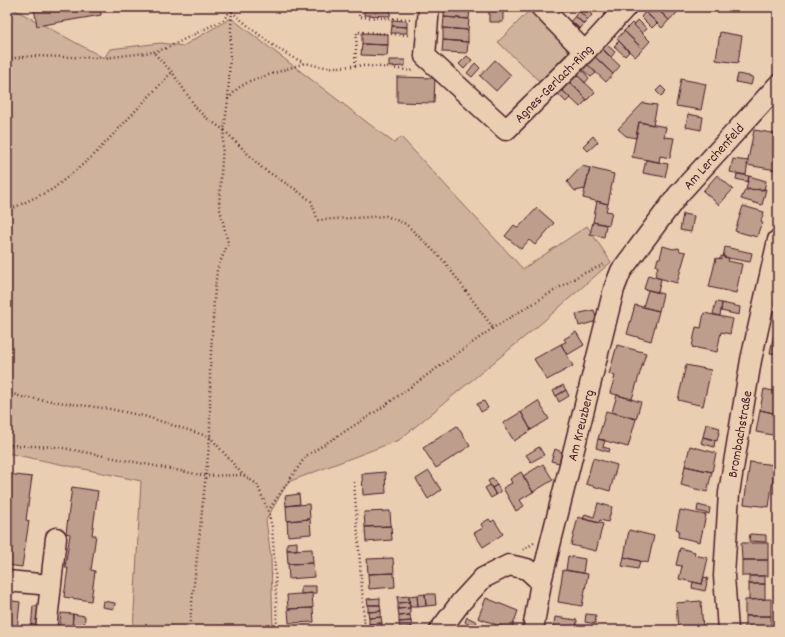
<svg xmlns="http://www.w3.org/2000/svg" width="785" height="637" viewBox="0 0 785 637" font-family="Dekko,sans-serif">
<rect width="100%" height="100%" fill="#eaceb1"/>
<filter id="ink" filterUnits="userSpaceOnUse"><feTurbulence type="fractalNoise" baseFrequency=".025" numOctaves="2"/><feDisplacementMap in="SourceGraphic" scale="8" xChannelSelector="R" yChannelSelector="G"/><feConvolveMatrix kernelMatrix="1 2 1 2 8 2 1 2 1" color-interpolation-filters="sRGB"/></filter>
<g filter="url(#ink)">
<path fill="#cfb29b" stroke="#8c6863" d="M7,7H10L104,58L110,49L161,43L183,46L231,18L394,143L401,137L523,269L587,226L611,262L538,326L399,440L288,482L266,520L271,558L273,630H133L141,481L7,453Z
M530,10L571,49L540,82L498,42Z"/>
<path fill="#bd9d8c" stroke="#4a1f2b" d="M34,7H100L101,15L37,26Z
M364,7H391L390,16L364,15Z
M444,7H470L469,19L444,17Z
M583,7L592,15L588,20L579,11Z
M647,7H655L669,20L662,28L644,10Z
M655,7H671L677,13L669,20Z
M691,7H709L708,11L690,8Z
M489,8H503V22H489Z
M579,11L588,20L584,24L575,16Z
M645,12L657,23L652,28L641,17Z
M575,16L584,24L580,29L571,21Z
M444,17L469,19L468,30L443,28Z
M392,20L407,21V27L392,26Z
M638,20L647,29L642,33L634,25Z
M571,21L580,29L575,34L566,25Z
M632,23L650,41L643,49L624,31Z
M392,26L407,27V33H391Z
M443,28L468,30V42L443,40Z
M624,31L643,49L635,57L617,39Z
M720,32L742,36L738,63L716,60Z
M362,33L388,34V45L362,44Z
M443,40L468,42L467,53L442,52Z
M619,41L629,52L625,56L614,46Z
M362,44L388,45L387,56L361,55Z
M606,44L615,52L611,57L602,48Z
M602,49L620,66L613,74L594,56Z
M467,56L472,60L464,69L459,64Z
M594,56L613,74L606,82L587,64Z
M389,60H405V66L389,67Z
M495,60L511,75L496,91L480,76Z
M475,63L480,68L472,77L467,73Z
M587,64L596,73L591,77L582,69Z
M581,69L589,78L585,83L576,74Z
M576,74L595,92L587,100L569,81Z
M738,74L753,77L751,85L736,82Z
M397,77L435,78L434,103L397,102Z
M681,79L706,84L701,110L676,106Z
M569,81L587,100L580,107L561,89Z
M661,86L666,91L661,96L656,91Z
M561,89L570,98L566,102L557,93Z
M643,103L657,105L653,125L639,122L636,138L626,136L618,129Z
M688,114L703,117L701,130L686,127Z
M639,122L666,127L664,137L674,138L670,158L660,156L659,162L632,157Z
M754,130L778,134V160L776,170L747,165Z
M593,136L598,142L588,151L583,146Z
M733,159L748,161L746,175L730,172Z
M646,160L668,164L665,177L643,173Z
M582,166L590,168L585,189L575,191L567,182Z
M590,168L614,174L608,204L583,198Z
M737,174L749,176L748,182L736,179Z
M717,175L733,189L719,205L703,191Z
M749,176L766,181L764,190L746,189Z
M766,189L762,205L741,199L745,190Z
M597,201L608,204L606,211L612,212L609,225L593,222Z
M743,206L764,212L761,221L763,224L760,227L757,237L735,231Z
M537,208L554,223L535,245L529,240L521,249L505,236L514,225L518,228Z
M683,214L694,216L691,232L680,230Z
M593,222L606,225L604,237L590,234Z
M663,246L673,249L679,248L680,251L686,252L677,283L655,277L658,266H656L658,258H660Z
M725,247L752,253L750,262L723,257Z
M721,256L729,258L728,261L742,264L736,293L709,287L716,258L721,259Z
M648,275L661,279L658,292L644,289Z
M648,290L663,294L659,311L643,307Z
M716,302L722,303L720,316L713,314Z
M722,303L740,307L739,315L721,311Z
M635,305L659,311L651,341L627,334Z
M594,310L597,321L579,326L576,314Z
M704,313L733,319L730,334L721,332L717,352L692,347L696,327L701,328Z
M777,318H778V354L770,353Z
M576,332L584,345L567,355L561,344L566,342L564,339Z
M561,344L573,366L547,380L534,359Z
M617,345L646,353L632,399L610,393L615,376L609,374Z
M686,365L711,370L703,406L678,400Z
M563,385L566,390L556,396L553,391Z
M764,389L778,392V414L760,410Z
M566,390L569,396L559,402L556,396Z
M617,395L641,402L636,419L612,412Z
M484,401L488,408L481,412L477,404Z
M538,401L549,419L531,430L521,412Z
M760,410L778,414V436L756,432Z
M606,411L636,419L628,447L598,439Z
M521,412L531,430L514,441L503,423Z
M706,424L720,428L717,441L703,437Z
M457,426L470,446L436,468L423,448Z
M703,437L715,440L714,447L701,443Z
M598,439L605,440L603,447L610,449L609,452L596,448Z
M690,446L716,453L712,472L685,466Z
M539,447L544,455L531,462L526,455Z
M555,449L562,452L559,463L551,461Z
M593,458L617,465L610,491L586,484Z
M750,462L775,465L769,507L744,504Z
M543,464L553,480L533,492L523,476Z
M685,466L712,472L707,492L681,485Z
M429,471L441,490L428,499L416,479Z
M385,472L386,493L363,495L362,474Z
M521,472L533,492L520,500L524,506L516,511L503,488L512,483L510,479Z
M7,474L32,477L26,520L29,521L22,567L7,565Z
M493,478L497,485L492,488L488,481Z
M490,485L496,495L491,498L485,488Z
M497,485L501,492L496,495L492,488Z
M72,487L98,491L92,535H96L91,570L95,571L91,601L64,597L68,568H65L70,534L66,533Z
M299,494L300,504L286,506L285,496Z
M598,503L612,507L608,522L600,520L599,523L583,519L585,514L594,517Z
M309,504L310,519L287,521L286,506Z
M698,505L710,508L709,514L697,511Z
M680,510L706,515L700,542L678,537L679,530L676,529Z
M390,511L391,526L365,527L364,512Z
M578,517L603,524L596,551L571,545Z
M310,519L311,534L288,536L287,521Z
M489,519L491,522L494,520L503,534L483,547L474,533L483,528L481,524Z
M391,526L392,540L366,542L365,527Z
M629,530L654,536L648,563L624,557Z
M750,534L766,535V542L749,541Z
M297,542V550H287V543Z
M741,543H768V560H742Z
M680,548L695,552L694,555L708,558L702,584L679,579L682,566L676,565Z
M312,549L313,563L288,564L287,550Z
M568,556L585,559L583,573L566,570Z
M624,557L640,561L638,569L622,566Z
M393,558L394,573L368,574L367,559Z
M742,560H768V576H742Z
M313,563L314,577L289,579L288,564Z
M563,570L588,574L582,606L558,602Z
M394,573L395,587L369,589L368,574Z
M749,576H765V584H749Z
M704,577L708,578L705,591L692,588L693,582L702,584Z
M749,584H765V599L749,600Z
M301,586H316V593L301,594Z
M7,588H13L11,601L7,600Z
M312,593L313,608L288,609L287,595Z
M425,594H435L436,605L426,606Z
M425,594L426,606L418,607L417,595Z
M417,595L418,607H410L409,596Z
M409,596V602L398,603L397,597Z
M380,598V605H368L367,599Z
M486,598L518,611L511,630L478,618Z
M771,599V616H745V600Z
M7,600L20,602L17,630H7Z
M103,601L115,603L114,609L102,607Z
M701,601L703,630H678L676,603Z
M409,602L410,608L398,609V603Z
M368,605H380L381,611L368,612Z
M33,606L45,607L42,630H31Z
M313,608L314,622L289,623L288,609Z
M410,608V615L399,616L398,609Z
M381,611V617L369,618L368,612Z
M61,613L73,614L72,630H59Z
M73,614L85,616L84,630H72Z
M586,614L596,615L595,624L585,622Z
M410,615L411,621L399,622V616Z
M745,616H771V630H745Z
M381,617L382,623L369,624V618Z
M467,617L477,622L473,628L465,622Z
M555,617L577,620L576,630H553Z
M411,621L412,627L400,628L399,622Z
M382,623V630H370L369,624Z
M356,625V630H342V626Z
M101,626L113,628V630H101Z
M342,626V630H325L324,627Z
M412,627V630H400V628Z"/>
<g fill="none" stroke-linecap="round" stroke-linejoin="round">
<g stroke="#4a1f2b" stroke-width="23">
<path id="minor" d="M429,7L425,56L506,130L585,52L626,7
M541,7L585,52
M7,581L50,585
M46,630L56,538
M440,630L461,602L483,578L509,565L527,569L541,582
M533,630L541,582L550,545L614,289L621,271L678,195L778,85
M728,630L724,576L729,493L751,360L778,240"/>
</g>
<path stroke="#4a1f2b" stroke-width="2.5" stroke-dasharray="1 3" stroke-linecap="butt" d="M232,7L228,100L224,130L262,168L295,189L311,201L318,220L386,216L406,224L444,261L493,328
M360,7L359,17L411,19
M232,12C253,30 280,54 306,63C325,69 336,67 354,66C372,65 397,69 415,71
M7,59L32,56L104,58L153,52
M355,66L357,32L410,35
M228,99L238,88L250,81L305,63
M7,211L53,189L93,156L172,72
M7,392L22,397L110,409L144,416L210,437L243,475L257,484L268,511L272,527L275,569L277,630
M7,445L58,447L206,476L243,475
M354,482L365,630
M268,511L306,456L377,411L493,328L580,275L605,264
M523,550L534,543
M189,630L210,437V370L214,300L217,270L228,243L219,205L224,130L205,117L197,109L172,72L153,52L167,48L223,20L234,7"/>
<use href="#minor" stroke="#eaceb1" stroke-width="20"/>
</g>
</g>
<g text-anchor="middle" stroke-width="3" stroke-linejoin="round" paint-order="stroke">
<g font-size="14" fill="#4a1f2b" stroke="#eaceb1">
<text transform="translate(553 83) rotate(-45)" y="5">Agnes-Gerlach-Ring</text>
<text transform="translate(713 156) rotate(-48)" y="5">Am Lerchenfeld</text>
<text transform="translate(580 425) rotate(-76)" y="5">Am Kreuzberg</text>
<text transform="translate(739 434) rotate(-80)" y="5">Brombachstraße</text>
</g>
</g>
<rect width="785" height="637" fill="none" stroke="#eaceb1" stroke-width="24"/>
<rect x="12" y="12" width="761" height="613" fill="none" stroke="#4a1f2b" stroke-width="1.5" filter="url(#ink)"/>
</svg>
